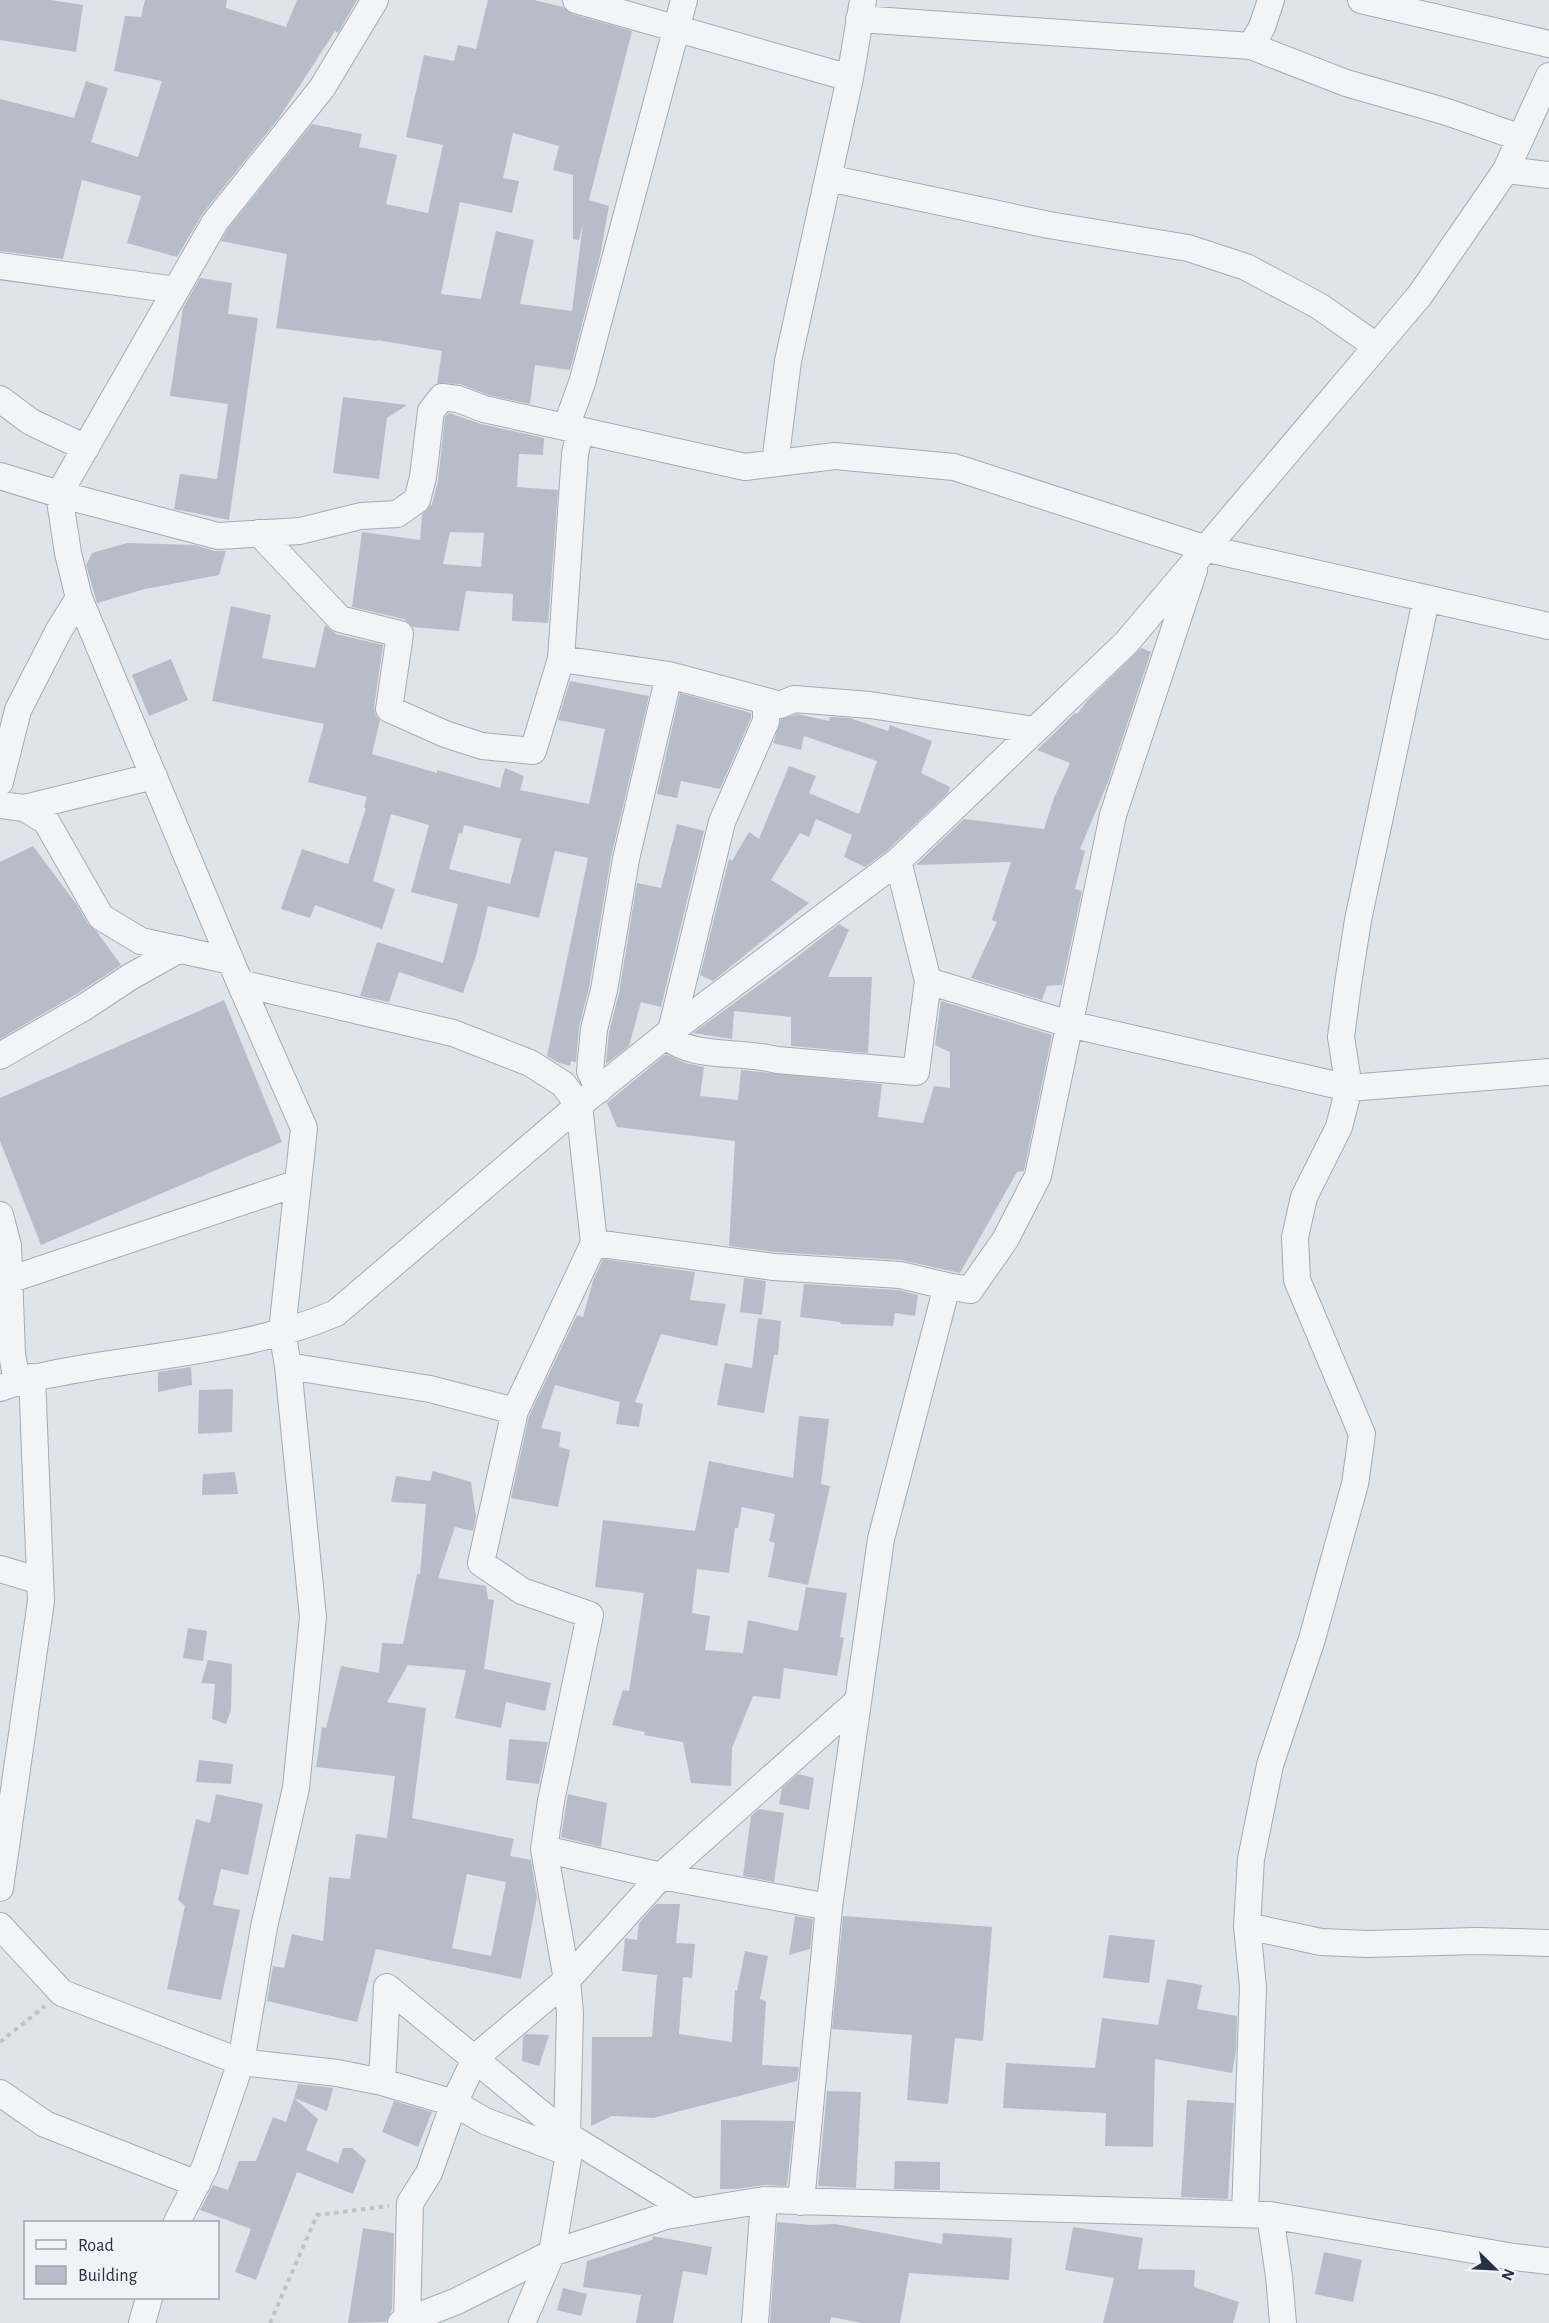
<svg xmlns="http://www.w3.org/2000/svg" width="1549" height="2323" viewBox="0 0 1549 2323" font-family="'Alegreya Sans',sans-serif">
<rect width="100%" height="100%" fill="#dfe4ea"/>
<path fill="#b6bdc8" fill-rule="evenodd" d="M0,0H51L83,5L76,52L0,40Z
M145,0H227L226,8L286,27L297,0H357L338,33L335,31L279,118L203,213L177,257L127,243L141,196L82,180L63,259L0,251V99L74,118L86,81L108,88L91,142L138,157L162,81L114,71L125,16L141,17Z
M488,0H534L563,7L572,14L632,31L589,200L609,206L600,256L570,370L535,365L530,404L488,395L460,384L437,383L442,351L377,340V341L276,328L287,254L221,241L227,230L312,124L362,134L359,147L397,155L386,204L428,213L443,145L406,137L424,55L454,61L458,45L476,49ZM513,133L559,146L553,170L573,175V239L579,240L583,223L572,311L520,304L534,240L496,231L481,299L441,294L460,202L512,213L519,181L503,178Z
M200,278L232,283L228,314L258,318L229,520L174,509L180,474L217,479L228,404L170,396L183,308Z
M343,397L407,405L387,418L379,479L333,473Z
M449,413L481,424L544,438L543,455L519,454L517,487L558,490L548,623L512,621L513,594L466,591L459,631L413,627L404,619L352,607L362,532L420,540L422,515L432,504L438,481L445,417ZM450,532L484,533L481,567L443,564Z
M127,543L194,545L215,551H226L219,575L145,589L97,603L86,565L92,553Z
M231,606L271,615L262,658L315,668L325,625L336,634L383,645L374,707L376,716L380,720L372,754L437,773V770L500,788L505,768L524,776L520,790L589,804L605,729L558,720L570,681L649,696L611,857L589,987L579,1027L576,1062L571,1061L570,1066L559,1063L547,1056L588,858L555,851L539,918L488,906L476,956L463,993L399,972L389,1002L360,996L377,942L443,963L458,904L411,892L429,825L391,814L373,881L395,889L382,929L315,905L310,918L281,909L302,849L348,864L366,808H364L367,797L308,782L324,724L212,701ZM464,825L521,839L510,884L449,869L459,833L462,834Z
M1141,648L1151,652L1108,782L1080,849L1085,851L1075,889L1082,891L1062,985L1047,986L1042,1000L971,978L997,922L992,920L1011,862L916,865L964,819L1044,829L1054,798L1070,763L1037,750L1075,713L1077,714L1088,700Z
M171,659L188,700L149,716L132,675Z
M680,693L751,713V718L720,789L681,781L677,798L657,794Z
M797,714L829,721L830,717L850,718L888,731L890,725L932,741L921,773L950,787L948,793L888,850L865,867L844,857L852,835L816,819L809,837L800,833L771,880L809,903L713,981L700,975L729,859L732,861L749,832L759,839L789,766L816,776L809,793L859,814L877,761L804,736L801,750L773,743L781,719Z
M677,824L704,831L661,1007L641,1002L629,1046L606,1064L609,1032L619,993L637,883L661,888Z
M33,846L77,905L88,924L97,932L121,965L75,995L0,1039V862Z
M839,924L849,930L828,977H872L868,1053L791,1046V1017L734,1011L732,1039L693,1033L788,964Z
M224,1000L282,1142L41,1245L0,1141V1098Z
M941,1001L1052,1035L1024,1171L1017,1172L960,1273L901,1260L775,1252L729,1246L735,1141L617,1127L607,1103L666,1054L685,1063L704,1067L700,1096L738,1100L741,1070L882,1084L878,1117L923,1123L934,1086L950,1088V1052L935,1045Z
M603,1259L695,1272L690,1300L726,1304L717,1346L661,1334L635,1402L643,1404L639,1427L616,1424L620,1402L555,1385L541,1428L561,1432L559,1447L570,1450L558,1507L511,1498L529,1416L577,1315L583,1317L593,1281Z
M744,1278L766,1281L762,1315L740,1312Z
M804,1284L898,1290L918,1295L915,1316L895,1313L893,1326L840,1324L841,1322L800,1317Z
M758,1318L781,1321L778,1355H774L764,1413L717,1405L725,1363L752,1368Z
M191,1367L192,1385L158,1392V1372Z
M233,1389L232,1432L198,1434L199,1390Z
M799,1416L829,1419L821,1484L830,1486L808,1585L768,1577L775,1543L769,1541L775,1514L742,1507L738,1528H735L729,1573L697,1569L692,1613L710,1616L705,1650L743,1653L748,1620L798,1631L806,1587L847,1593L840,1637L844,1638L837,1676L784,1668L780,1699L753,1696L732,1748L731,1786L691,1783L683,1742L644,1735L645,1732L612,1725L623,1690L629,1691L644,1593L595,1587L603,1520L695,1531L709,1461L793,1478Z
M433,1471L471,1482L476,1517L473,1531L455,1527L438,1578L486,1586L488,1599L494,1600L484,1669L551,1683L545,1711L506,1702L501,1728L455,1718L466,1670L408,1665L387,1702L426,1708L412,1818L514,1839L510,1856L531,1860L537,1898L521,1979L376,1949L357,2022L267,2001L273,1966L284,1968L292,1934L323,1941L329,1877L350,1879L356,1834L387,1838L395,1776L316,1767L322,1727L326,1728L341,1666L379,1673L382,1643L403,1644L417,1574H420L426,1504L391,1502L396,1476L430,1481ZM467,1874L506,1882L491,1956L452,1948Z
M235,1472L238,1494L202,1495L203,1474Z
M188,1628L207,1631L203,1661L183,1658Z
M208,1660L232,1664L231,1710L226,1724L212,1719L215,1684L201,1683Z
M509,1739L548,1742L539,1784L506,1780Z
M199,1760L233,1764L231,1784L196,1782Z
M798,1774L814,1778L809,1810L779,1804L782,1788Z
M216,1794L263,1804L248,1875L221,1869L213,1905L240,1910L221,2000L167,1989L185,1906L178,1900L196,1819L210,1823Z
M568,1794L607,1803L601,1847L561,1837Z
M759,1809L784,1813L774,1882L743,1876L751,1816Z
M656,1904H680L676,1943L695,1944L692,1978L683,1977L679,2034L732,2042L735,1990L737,1991L745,1951L768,1956L760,1999L766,2001L762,2065L799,2067L797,2081L653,2118L612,2116L591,2126L592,2037H652L657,1975L622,1971L625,1938L637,1940L639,1923Z
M795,1916L813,1919L810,1949L789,1955Z
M843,1916L992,1927L983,2041L955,2038L948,2104L907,2100L912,2035L832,2029Z
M1109,1935L1155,1940L1149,1983L1103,1978Z
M1167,1979L1202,1985L1197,2009L1237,2016L1236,2051L1232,2073L1155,2059L1153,2147L1105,2146L1106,2113L1003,2108L1006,2063L1095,2068L1102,2018L1158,2025Z
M526,2034L549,2035L539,2066L522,2061L523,2037Z
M298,2084L333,2088L327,2111L294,2098Z
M827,2091L861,2092L856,2188L818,2186Z
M294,2098L318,2119L306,2150L338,2163L343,2148H352L366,2160L353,2194L297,2172L256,2280L235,2272L251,2229L200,2210L213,2185L228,2190L239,2161H256L273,2117L286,2122Z
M1187,2100L1234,2103L1228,2199L1181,2197Z
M394,2101L432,2112L418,2147L382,2132Z
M721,2120L794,2121L787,2186L764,2185L736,2189H720Z
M895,2161L940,2162V2190L894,2189Z
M777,2222L811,2225L835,2224L942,2244L943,2233L1012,2238L1009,2280L909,2273L900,2323H862L831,2317L830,2323H770Z
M1073,2227L1143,2238L1138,2269L1195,2270L1194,2287L1239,2302L1233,2323H1103L1114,2278L1065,2270Z
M363,2228L394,2233L392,2309L386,2322L348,2323Z
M653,2236L712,2247L707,2275L683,2271L673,2323H636L641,2295L583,2287L587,2261L652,2240Z
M1324,2252L1362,2260L1353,2302L1315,2294Z
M563,2288L587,2294L581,2316L557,2310Z"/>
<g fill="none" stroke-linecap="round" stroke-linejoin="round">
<g stroke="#a4abb5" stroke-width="28">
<path id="minor" d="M576,0L850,78
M1361,0L1549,44
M859,19L1251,46L1262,27L1271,0
M1251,46L1346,83L1447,112L1521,138
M1506,170L1549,175
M828,178L1049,225L1188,248L1246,267L1319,306L1376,346
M0,266L176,290
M0,399L31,422L86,448
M566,427L582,383L684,0
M775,463L788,361L850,78L863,0
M0,476L59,494L218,536L300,531L361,516L397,514L417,500L423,477L431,411L442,397L458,399L484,409L745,467L835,456L954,467L1204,548L1549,626
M259,533L340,619L400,634L389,709L445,734L482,746L533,751L561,659L669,675L626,859L604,990L594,1029L590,1071L599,1090
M561,659L575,454L580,431
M669,675L766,701
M0,782L18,710L59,630L79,598
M0,805L24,808L46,821L101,917L141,941L231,961
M24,808L154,776
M898,861L928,981L1069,1024L1349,1088L1549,1072
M240,983L453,1033L530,1063L563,1084L579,1105L594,1243L774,1267L900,1275L947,1286
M671,1031L722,822L766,721V701L780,705L794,699L870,705L1034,730
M666,1036C694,1060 741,1050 777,1060L916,1072L928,981
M0,1056L83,1008L130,977L180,949
M0,1215L8,1246L12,1354L17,1382
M594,1243L515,1411L481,1563L522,1591L590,1615L551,1801L544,1849L661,1876L829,1907
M0,1283L298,1183
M288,1366L430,1389L515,1411
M0,1388C34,1376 68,1371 103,1365C179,1353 265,1344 336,1313L579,1105L671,1031L898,861L1126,643L1420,295L1506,170L1549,76
M0,1569L40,1581
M0,1888L41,1601L32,1377
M0,1926L62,1993L241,2062L337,2073L382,2082L454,2103L485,2121L569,2153
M1247,1926L1321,1942L1367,1944L1477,1941L1549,1943
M382,2082L387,1987L567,2135L692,2212
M0,2093L45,2124L197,2184
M801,2202L829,1907L881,1539L947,1286L970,1290L1005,1240L1038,1176L1113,815L1194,570
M1245,2214L1253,1987L1247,1926L1251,1859L1270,1765L1312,1639L1355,1484L1362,1434L1297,1280L1295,1237L1304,1197L1339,1127L1349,1088L1341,1037L1348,984L1358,920L1426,600
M1270,2215L1279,2276L1283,2323
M177,2222L205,2167L241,2062L264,1927L296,1788L313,1617L288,1366L282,1331L304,1128L240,983L79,598L68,553L59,494L215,222L322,88L375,0
M142,2323L149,2298
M401,2323L457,2301L552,2253L666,2216L764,2200L1270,2215L1514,2257L1549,2261
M407,2323L410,2203L429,2173L454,2103L476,2057L567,1980L661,1876L858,1701
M522,2323L552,2253L569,2153L567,2135L570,2013L567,1980L544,1849
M755,2323L764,2200"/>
</g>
<path stroke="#bdc2c9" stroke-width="4" stroke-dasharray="4.5 4.5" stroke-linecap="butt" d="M0,2042L45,2006
M270,2323L317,2215L389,2206"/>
<use href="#minor" stroke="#f2f4f8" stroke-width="26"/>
</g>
<rect x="24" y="2221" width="195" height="78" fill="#eff3f7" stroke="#9fa6af" stroke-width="1.5"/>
<rect x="36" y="2240" width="30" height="9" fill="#f2f4f8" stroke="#9fa6af" stroke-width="1.5"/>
<text x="78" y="2251" font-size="18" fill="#263243">Road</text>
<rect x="36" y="2266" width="30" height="18" fill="#b6bdc8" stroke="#9fa6af" stroke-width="1.5"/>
<text x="78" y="2281" font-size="18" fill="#263243">Building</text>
<g transform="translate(1495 2269) rotate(114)" stroke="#eff3f7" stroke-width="4.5" paint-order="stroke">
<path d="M0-4.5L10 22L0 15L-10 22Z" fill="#263243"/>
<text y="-9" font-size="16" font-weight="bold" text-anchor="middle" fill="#263243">N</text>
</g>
</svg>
